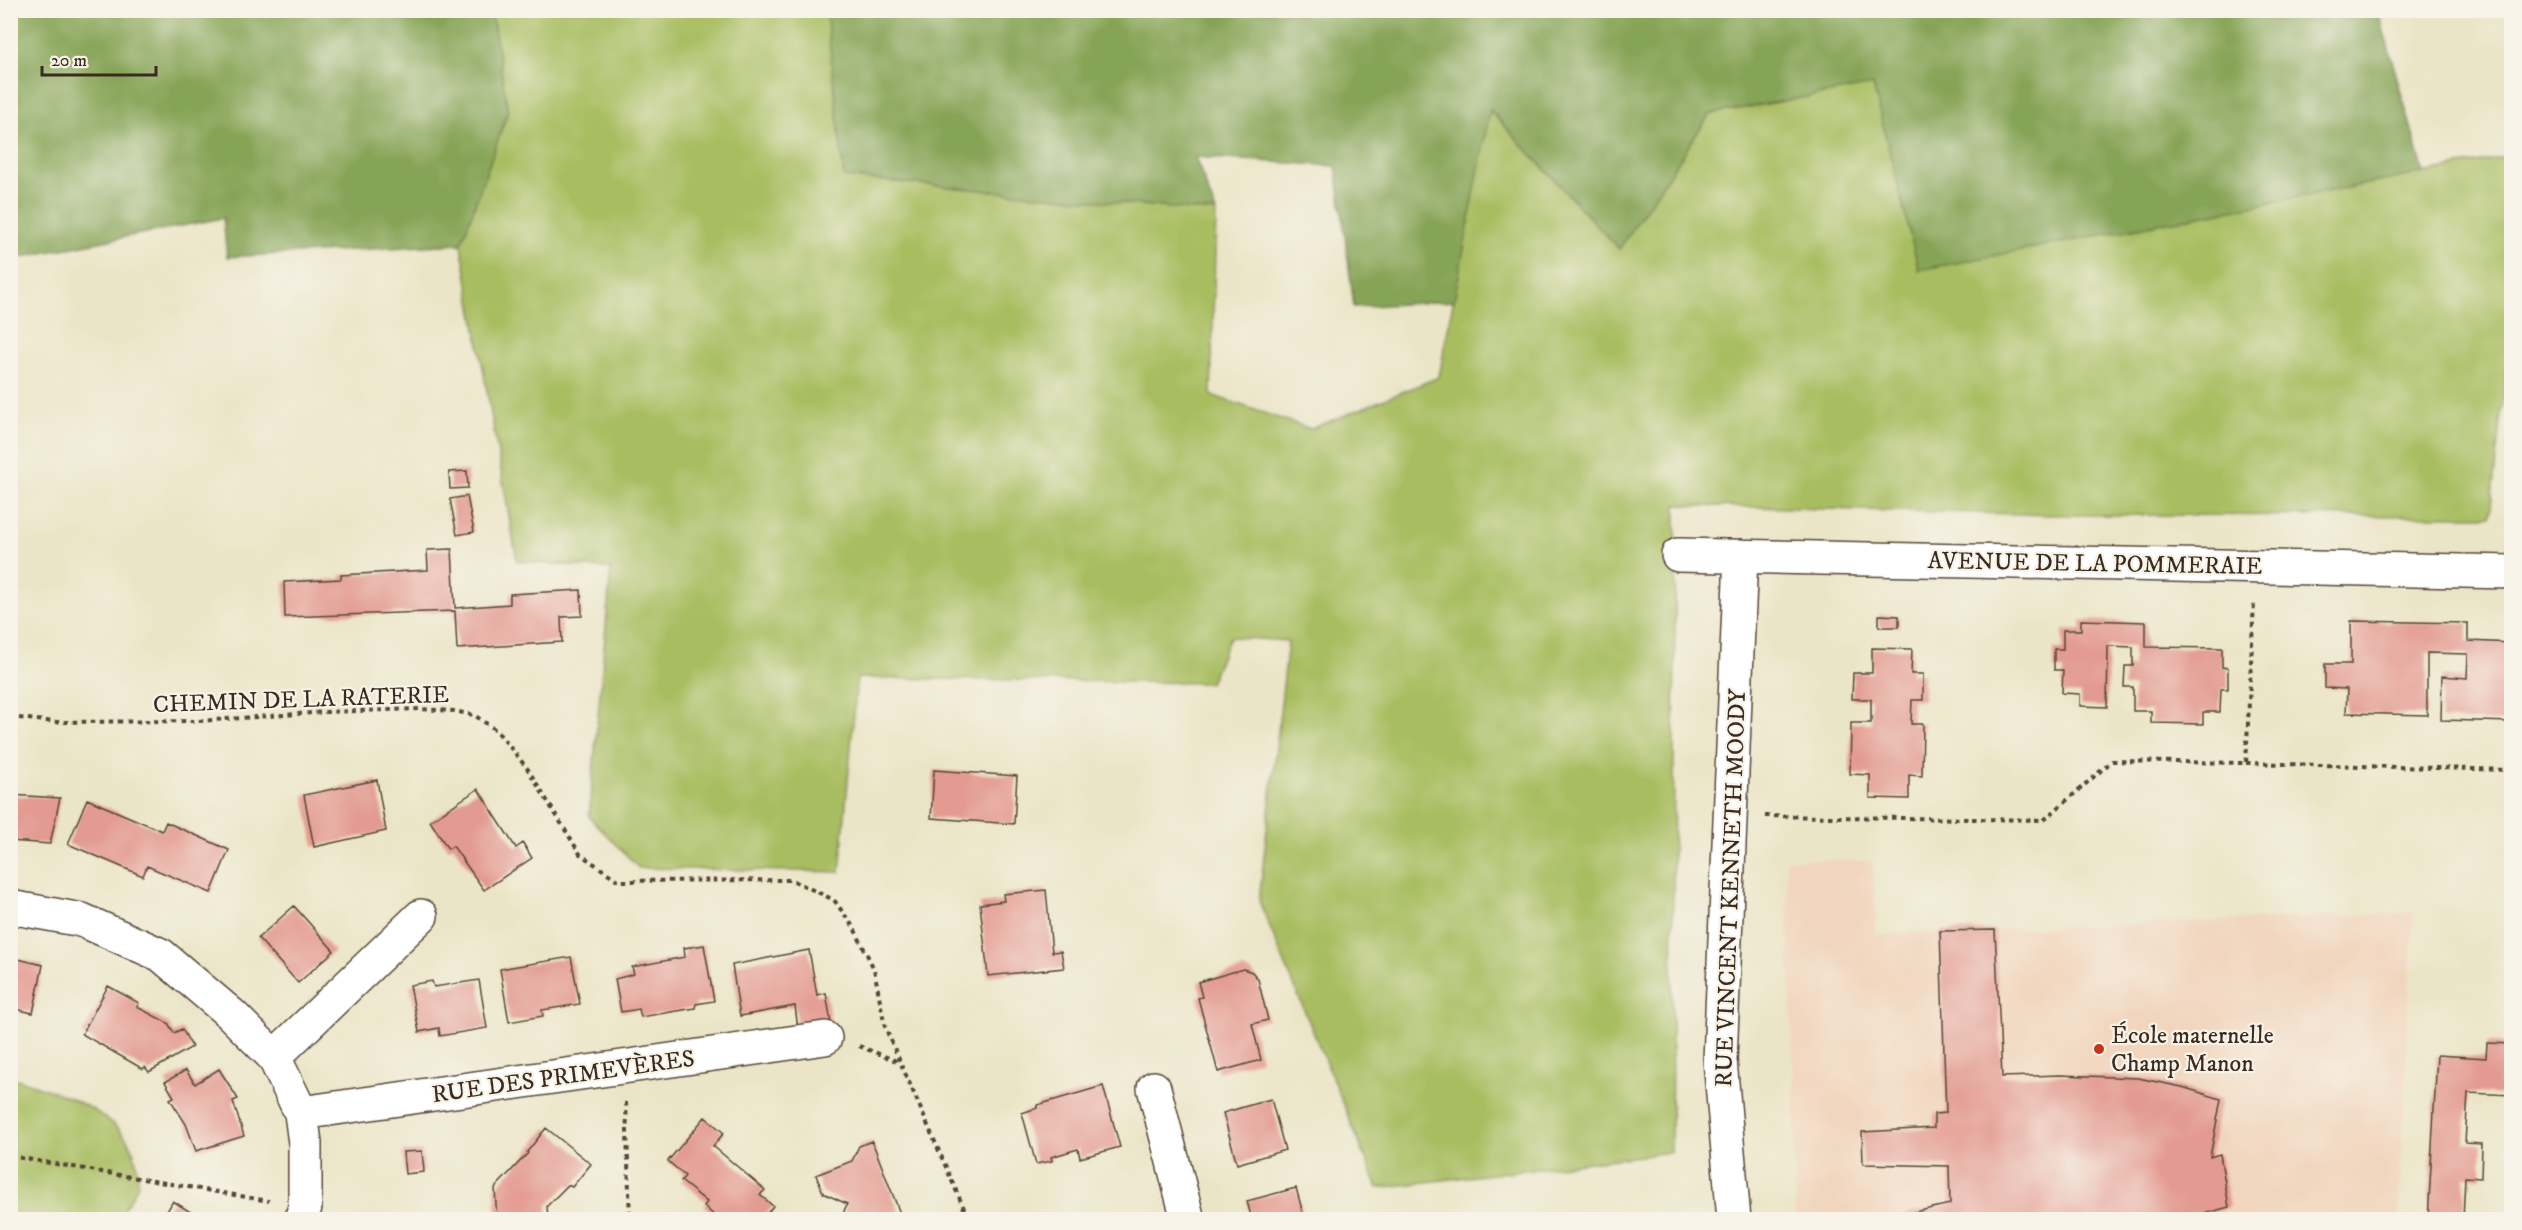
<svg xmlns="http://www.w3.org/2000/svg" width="2522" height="1230" font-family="'IM FELL DW Pica',serif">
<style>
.built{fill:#f1d5bd}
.green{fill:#a8bd61;stroke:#727440;stroke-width:1.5}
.forest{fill:#86a457;stroke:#60673a;stroke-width:1.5}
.building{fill:#e39a90}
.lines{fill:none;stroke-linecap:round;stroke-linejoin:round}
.minor-casing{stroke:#554637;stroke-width:36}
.path{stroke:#554637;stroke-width:4;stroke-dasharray:4.5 4.5;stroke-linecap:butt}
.minor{stroke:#fff;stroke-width:33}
.poi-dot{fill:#c8321e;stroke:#f7f3e8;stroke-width:2}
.labels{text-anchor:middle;stroke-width:4.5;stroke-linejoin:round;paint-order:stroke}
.street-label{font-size:24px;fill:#3b2a1e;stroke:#f7f3e8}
.poi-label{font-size:24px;fill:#3b2a1e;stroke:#f7f3e8;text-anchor:start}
</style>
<rect width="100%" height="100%" fill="#f7f3e8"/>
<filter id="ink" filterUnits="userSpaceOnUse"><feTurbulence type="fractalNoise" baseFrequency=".0167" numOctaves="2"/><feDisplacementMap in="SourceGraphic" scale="12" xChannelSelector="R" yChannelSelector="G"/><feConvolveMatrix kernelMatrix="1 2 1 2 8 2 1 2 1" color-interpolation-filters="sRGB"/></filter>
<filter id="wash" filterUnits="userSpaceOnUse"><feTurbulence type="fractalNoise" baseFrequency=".008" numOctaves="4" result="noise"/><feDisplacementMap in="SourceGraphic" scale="24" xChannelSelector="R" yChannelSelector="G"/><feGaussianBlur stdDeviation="1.35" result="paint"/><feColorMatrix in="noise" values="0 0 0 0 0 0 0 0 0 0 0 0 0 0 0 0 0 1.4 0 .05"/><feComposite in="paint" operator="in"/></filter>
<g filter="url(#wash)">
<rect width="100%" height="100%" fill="#ebe5c7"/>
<!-- built -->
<path class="built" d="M1786,859l87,2 3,74 537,-22 -15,306h-603v-94z"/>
<!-- green -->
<path class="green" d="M491,10l335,1 18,166 372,35 -5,183 100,34 128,-52 50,-267 130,139 91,-135 163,-29 46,185 593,-114 -1,165 -21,195 -436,-1 -378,-10 -5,647 -293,36 -119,-287 29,-260 -58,-4 -20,46 -353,-5 -17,194 -201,-4 -50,-51 22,-248 -94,-8 -56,-317 47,-133z
M11,1077c44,15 123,36 126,92 0,4 2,10 1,14 -3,12 -15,26 -21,36h-106z"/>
<!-- forest -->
<path class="forest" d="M11,10l480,1 17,100 -47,133 -234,13 -4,-39 -212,41z
M826,11h1552l46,162 -505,97 -46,-185 -163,29 -91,135 -129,-139 -36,191 -100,6 -18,-141 -141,-9 21,55 -372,-35z"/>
<g id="blocks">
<!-- building -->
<path class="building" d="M467,471l1,17 -18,1 -1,-17z
M467,496l7,36 -17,3 -7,-36z
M452,549l3,59 55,-4v-10l71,-4 1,26 -21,1 1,25 -105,7 -2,-38 -170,6 -1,-35 57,-3v-4l87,-5 -1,-20z
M1879,615l20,1v11h-20z
M2081,620l65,2v25l76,1v19l6,1v21h-7l-1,23h-17v12l-52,-1v-12h-18v-24h-9l1,-21h8v-19l-25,-1 -1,61 -27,-1v-12l-18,-1 1,-23h-9v-21h9v-19h18z
M2351,621l117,2v18l44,2v79l-71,-2 1,-44 25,2 1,-24 -41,-1v62l-81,-2 1,-24 -22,-1v-24h26z
M1872,648l40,1 -1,25h12v26h-11l-1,24h12l-1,52 -13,-1v24l-39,-1v-23l-20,-1 1,-51h20v-24h-19l1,-26h19z
M934,770l83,6 -3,48 -83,-6z
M377,780l9,51 -72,16 -10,-52z
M478,789l38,59 7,-5 9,15 -48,32 -31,-44 -5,3 -18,-28z
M10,795l50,3 -10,46 -40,-3z
M87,799l75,32 4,-9 63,28 -18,43 -64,-27 -4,10 -75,-32z
M1046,890l6,62 9,-1 3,17 -76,8 -8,-72 24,-3 -1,-7z
M294,906l40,45 -36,32 -40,-45z
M1995,930l7,147 58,-2 78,3 44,9 39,12 -11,58 10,-3 9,53 -47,13h-275l-1,-6 44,-10 -1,-38 -86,-2 -1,-32 72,-4v-14l12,-1 -6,-182z
M704,945l10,56 -18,3 -1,4 -54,9 -2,-8 -18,3 -6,-33 19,-5 -2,-7 53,-10 -1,-9z
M809,950l8,45 9,-2 5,30 -33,6 -3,-23 -55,10 -8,-51z
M10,957l33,8 -10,48 -23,-5z
M571,957l9,47 -38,6 1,6 -34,6 -9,-53z
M1243,969l9,3 6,7 10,41 -16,4 9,36 -43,12 -20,-74 4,-1 -4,-15z
M479,980l8,48 -47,8 -1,-8 -20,4 -9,-47 22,-4 2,6z
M108,986l31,17 -2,4 31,16 6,10 8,-4 10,18 -43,25 -4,-5 -2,2 -61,-35z
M2487,1043l25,1v51l-44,-2 -3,50 17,1 -1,34 -16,-1 -2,43h-35l9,-165 49,3z
M219,1069l19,30 -5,2 11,35 -48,15 -10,-27 -16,-25 4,-2 -9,-15 21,-12 9,14z
M1103,1086l17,61 -40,11 -2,-9 -27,8 1,4 -16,3 -14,-51 15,-5v-3z
M1271,1099l14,51 -48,14 -14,-51z
M705,1117l19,16 -11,13 52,44 -5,5 13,11 -11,14h-43l-15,-14 3,-4 -26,-21 4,-5 -17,-15z
M546,1128l45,36 -19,23 -4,-2 -21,21 1,14h-51l-2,-32 33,-35 -1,-1z
M872,1141l29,75 -8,4h-46l-3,-9 3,-7 -24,-11 -7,-18 36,-14 7,-15z
M422,1151l2,21 -19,2 -2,-22z
M1296,1188l9,32h-53l-5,-19z
M173,1201l30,19h-41z"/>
</g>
</g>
<g filter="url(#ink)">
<use href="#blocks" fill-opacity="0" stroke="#554637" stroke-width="1.5"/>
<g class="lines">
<!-- minor casing -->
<g class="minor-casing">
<path id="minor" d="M1678,555l834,17
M10,907l72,13 79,35 71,60 42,42 27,56 4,30v64l-4,13
M274,1057l147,-141
M1154,1088l34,132
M301,1113l524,-75
M1734,1220l-14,-160 21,-504"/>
</g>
<!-- path -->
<path class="path" d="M10,717l44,5 145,-1 127,-9 93,-3 35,2 20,4 22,15 31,38 53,86 39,27 173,-1 42,20 20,28 20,41 11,58 84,193
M2246,763l266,7
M1765,816l279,4 68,-59 134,2 8,-161
M859,1046l40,16
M626,1102l4,118
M10,1156l259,45"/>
<!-- minor -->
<use href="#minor" class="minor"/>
</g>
</g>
<!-- markers -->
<circle class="poi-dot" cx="2099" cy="1049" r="6"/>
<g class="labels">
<!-- street labels -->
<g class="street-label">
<text transform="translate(2095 563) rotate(1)" y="8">AVENUE DE LA POMMERAIE</text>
<text transform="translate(301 699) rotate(-2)" y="8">CHEMIN DE LA RATERIE</text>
<text transform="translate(1730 888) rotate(-88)" y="8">RUE VINCENT KENNETH MOODY</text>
<text transform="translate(563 1076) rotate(-8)" y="8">RUE DES PRIMEVÈRES</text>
</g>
<!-- poi labels -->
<g class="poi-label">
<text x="2111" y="1043">École maternelle<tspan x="2111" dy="28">Champ Manon</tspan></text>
</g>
</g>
<!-- margin -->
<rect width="2522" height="1230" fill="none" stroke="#f7f3e8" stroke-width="36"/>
<!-- scale -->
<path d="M42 66v9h114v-9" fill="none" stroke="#3b2a1e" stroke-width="3"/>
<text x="51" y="66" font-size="18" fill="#3b2a1e" stroke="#f7f3e8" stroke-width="4.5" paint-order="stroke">20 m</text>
</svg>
